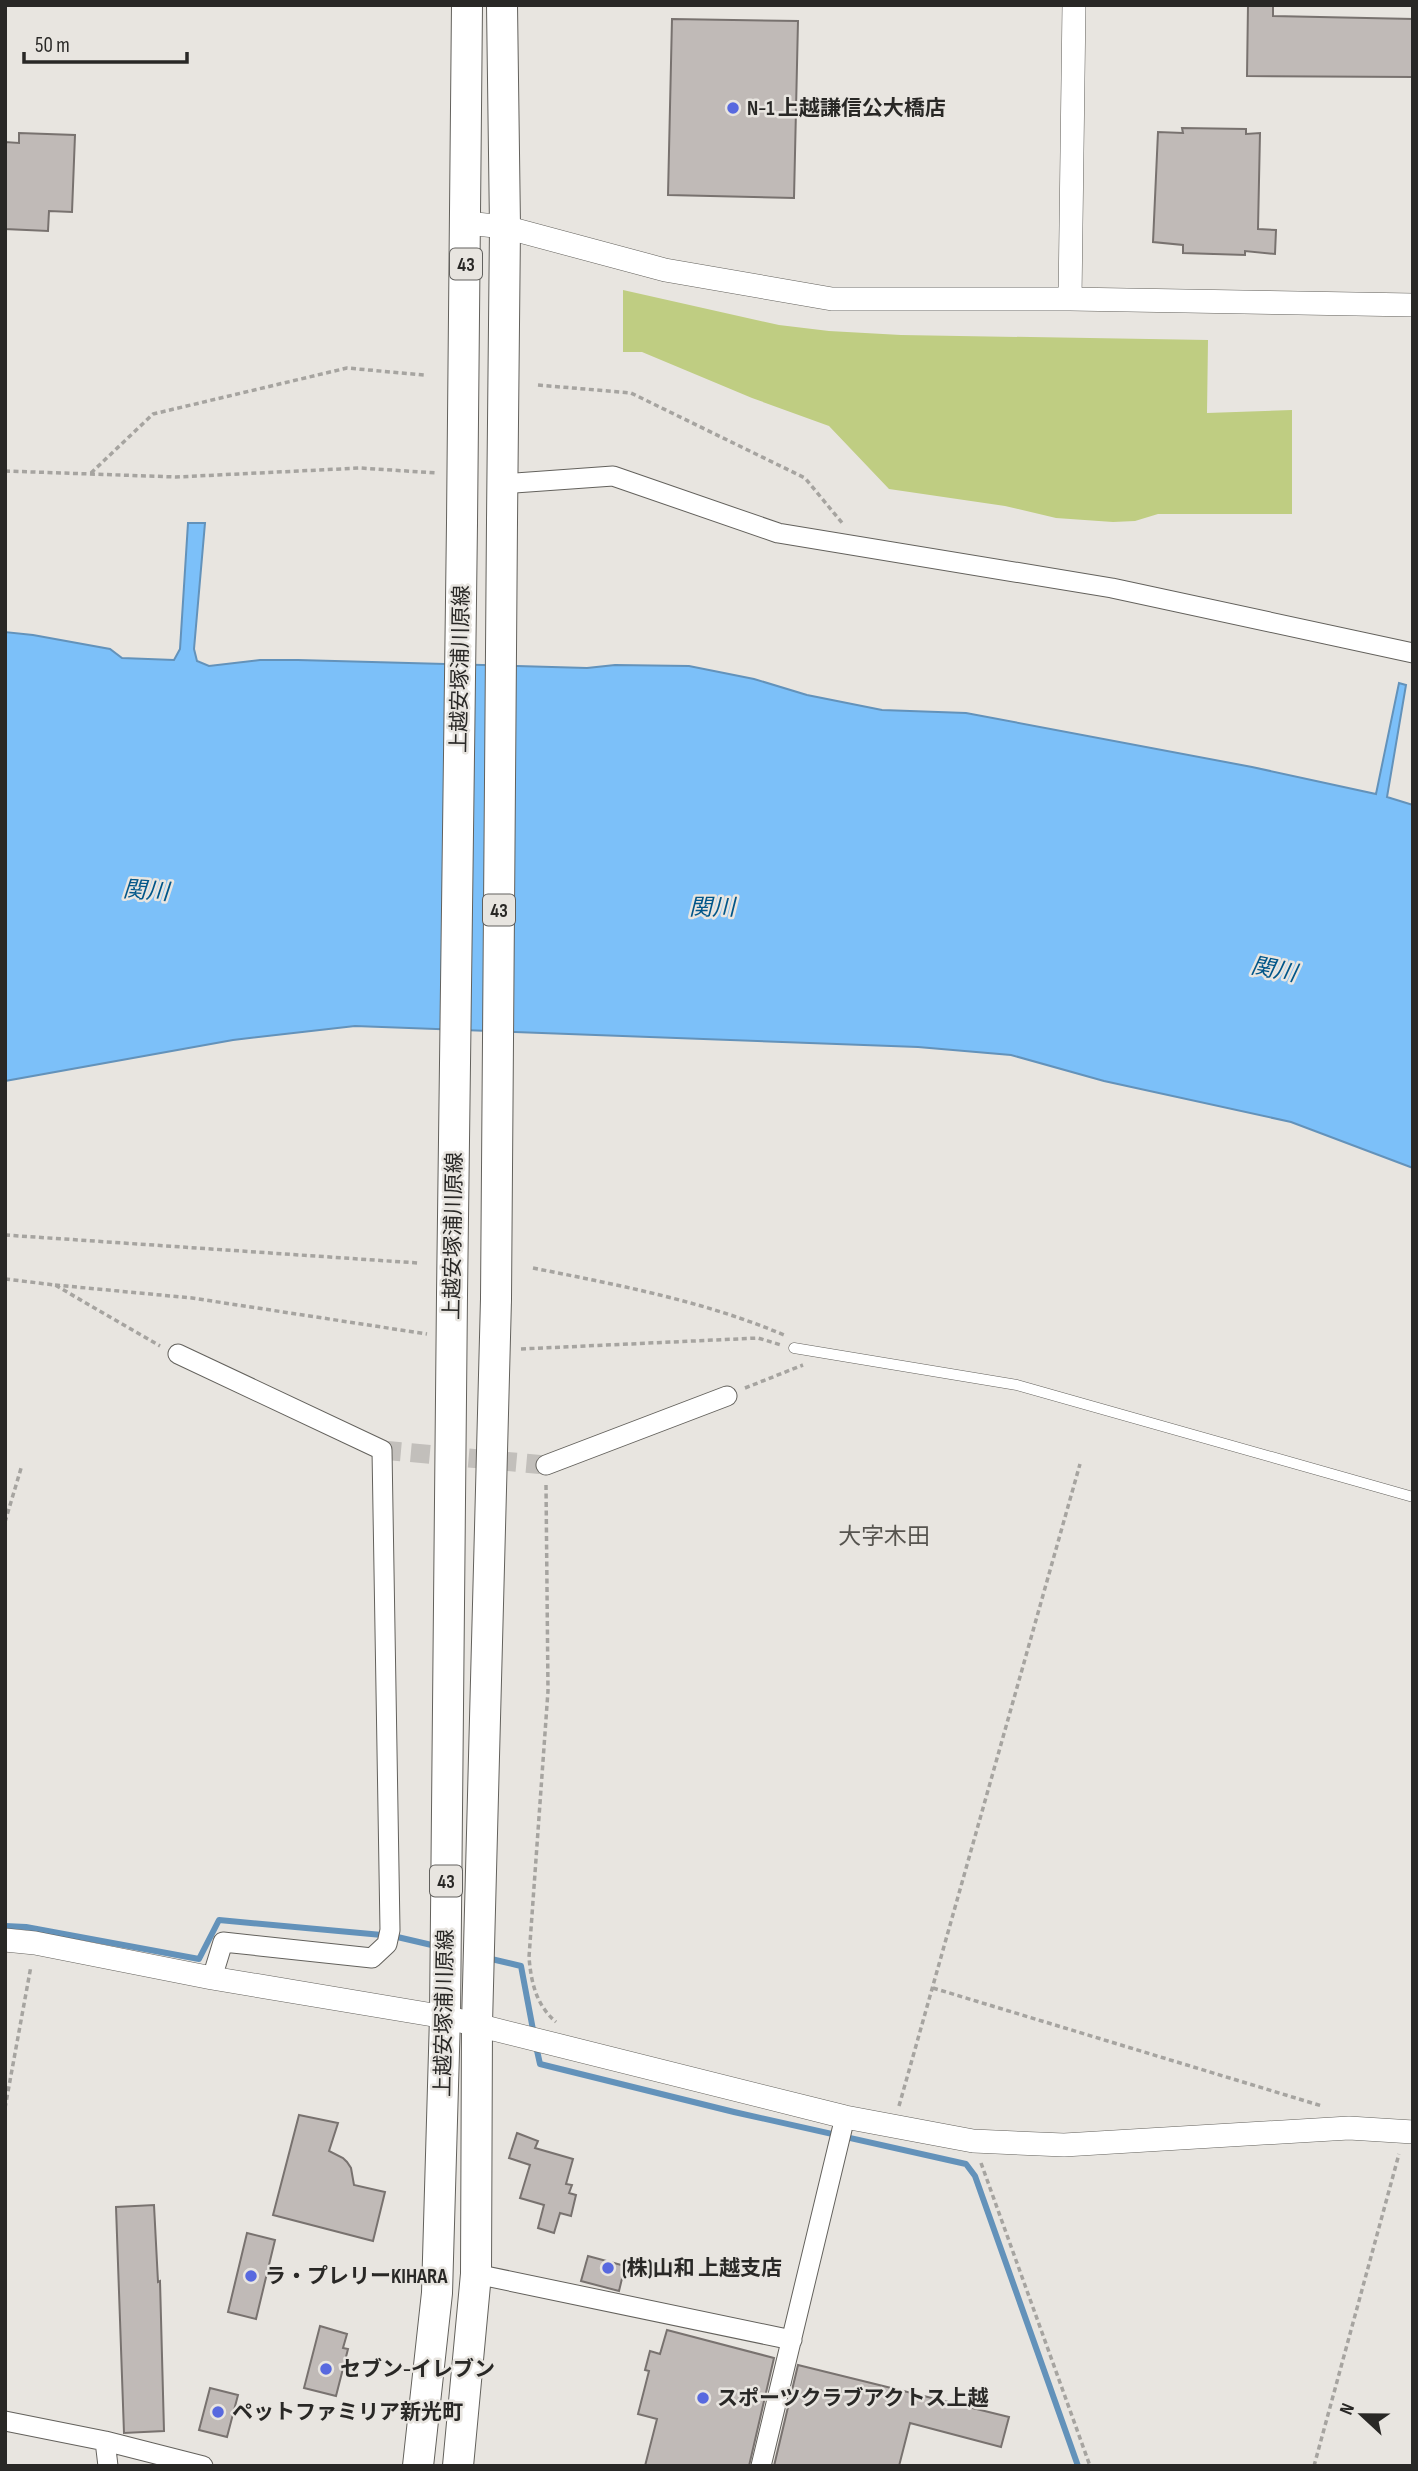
<svg xmlns="http://www.w3.org/2000/svg" width="1418" height="2471" font-family="'Sofia Sans Condensed','Noto Sans JP',sans-serif">
<style>
.green{fill:#bfcd82}
.water{fill:#7cc0f9;stroke:#6392ba;stroke-width:2}
.lines{fill:none;stroke-linecap:round;stroke-linejoin:round}
.stream{stroke:#6392ba;stroke-width:6}
.building{fill:#c0bab7;stroke:#78726f;stroke-width:2}
.minor-tunnel{stroke:#c2bfbb;stroke-width:19;stroke-dasharray:19 10;stroke-linecap:butt}
.service-casing{stroke:#63615c;stroke-width:11}
.minor-casing{stroke:#63615c;stroke-width:21}
.tertiary-casing{stroke:#63615c;stroke-width:24}
.primary-casing{stroke:#63615c;stroke-width:32}
.path{stroke:#a6a4a0;stroke-width:3.5;stroke-dasharray:5 3.5;stroke-linecap:butt}
.service{stroke:#fff;stroke-width:10}
.minor{stroke:#fff;stroke-width:19}
.tertiary{stroke:#fff;stroke-width:23}
.primary{stroke:#fff;stroke-width:30}
.primary-bridge-casing{stroke:#63615c;stroke-width:32;stroke-linecap:butt}
.primary-bridge{stroke:#fff;stroke-width:30}
.poi-dot{fill:#5869df;stroke:#e8e5e0;stroke-width:2.5}
.labels{text-anchor:middle;stroke-width:5;stroke-linejoin:round;paint-order:stroke}
.shield{fill:#e8e5e0;stroke:#62615e;stroke-width:2}
.shield-label{font-size:19px;font-weight:bold;fill:#292826}
.poi-label{font-size:21px;font-weight:bold;fill:#292826;stroke:#e8e5e0;text-anchor:start}
.street-label{font-size:21px;fill:#292826;stroke:#e8e5e0}
.water-label{font-size:23px;font-style:italic;fill:#015689;stroke:#e8e5e0}
.neighbourhood-label{font-size:23px;fill:#56544f;stroke:#e8e5e0}
</style>
<rect width="100%" height="100%" fill="#e8e5e0"/>
<!-- green -->
<path class="green" d="M623,290l156,35 50,6 72,4 307,5 -1,73 85,-3v104h-134l-23,7 -22,1 -57,-4 -51,-12 -116,-17 -60,-63 -77,-28 -110,-46h-19z"/>
<!-- water -->
<path class="water" d="M188,523h17l-11,126 3,12 12,5 51,-6h38l289,8 28,-3 74,1 65,13 53,16 75,15 84,3 286,54 124,27 23,-111 7,2 -19,112 26,8v363l-122,-46 -187,-41 -93,-26 -93,-8 -563,-21 -122,14 -228,41v-449l28,3 77,14 12,9 52,2 6,-11z"/>
<g class="lines">
<!-- stream -->
<path class="stream" d="M5,1926l21,1 173,32 20,-39 174,16 43,10
M487,1958l34,8 13,69
M536,2046l4,18 194,48 232,52 9,12 103,290"/>
</g>
<!-- building -->
<path class="building" d="M1248,5h25v11l140,3v58l-166,-1z
M672,19l126,2 -4,177 -126,-3z
M1182,128l64,1v5l14,-1 -2,96 18,1 -1,24 -30,-3v4l-62,-2v-8l-30,-3 5,-110 25,1z
M19,133l56,2 -3,77 -23,-1 -1,20 -43,-2v-87l14,1z
M299,2115l39,8 -9,28 14,7 4,4 4,6 3,17 31,7 -12,49 -100,-26z
M517,2133l21,8 -3,7 38,11 -7,25 6,1 -3,8 7,2 -5,21 -11,-3 -6,20 -16,-5 6,-23 -24,-7 10,-33 -21,-7z
M154,2205l4,77 2,-1 4,150 -40,2 -8,-226z
M247,2233l28,7 -19,79 -28,-7z
M588,2256l37,10 -6,25 -38,-10z
M320,2326l27,8 -4,14 5,1 -12,47 -32,-8z
M667,2330l107,28 -25,108h-104l12,-47 -19,-5 11,-43 -4,-1 5,-19 10,3z
M798,2365l211,52 -8,30 -91,-24 -11,43h-125z
M210,2388l28,7 -11,42 -28,-7z"/>
<g class="lines">
<!-- minor-tunnel -->
<path class="minor-tunnel" d="M382,1450l164,15"/>
<!-- service casing -->
<g class="service-casing">
<path id="service" d="M794,1348l223,37 396,112"/>
</g>
<!-- minor casing -->
<g class="minor-casing">
<path id="minor" d="M502,484l111,-8 165,57 334,55 301,65
M178,1354l204,96 8,480 -3,14 -15,14 -149,-16 -11,36
M546,1465l181,-69
M476,2274l316,66
M5,2421l100,20 98,25
M105,2441l3,25
M761,2466l84,-349"/>
</g>
<!-- tertiary casing -->
<g class="tertiary-casing">
<path id="tertiary" d="M466,223l39,4 160,43 167,29h238l343,6
M1070,299l4,-294
M5,1940l30,3 177,35 233,39 400,100 128,24 91,4 285,-17 64,4"/>
</g>
<!-- primary casing -->
<g class="primary-casing">
<path id="primary" d="M502,5l3,222 -3,294
M462,523l5,-518
M418,2466l19,-173 8,-276 7,-722
M458,2466l18,-192 1,-250 19,-725"/>
</g>
<!-- path -->
<path class="path" d="M538,385l93,8 174,85 38,46
M5,471l171,6 184,-9 77,5
M91,473l62,-59 194,-46 77,7
M5,1235l413,28
M533,1268c85,17 171,33 251,67
M5,1279l50,6 105,61
M55,1285l137,13 235,36
M521,1349l237,-11 23,7
M745,1388l58,-23
M546,1485l2,206 -19,266c2,25 7,48 27,65
M5,1522l17,-57
M933,1988l389,118
M899,2106l181,-642
M5,2108l26,-142
M981,2163l109,303
M1314,2466l85,-312"/>
<!-- service -->
<use href="#service" class="service"/>
<!-- minor -->
<use href="#minor" class="minor"/>
<!-- tertiary -->
<use href="#tertiary" class="tertiary"/>
<!-- primary -->
<use href="#primary" class="primary"/>
<!-- primary-bridge casing -->
<g class="primary-bridge-casing">
<path id="primary-bridge" d="M452,1295l10,-772
M496,1299l6,-778"/>
</g>
<!-- primary-bridge -->
<use href="#primary-bridge" class="primary-bridge"/>
</g>
<!-- markers -->
<g class="poi-dot">
<circle cx="733" cy="108" r="7"/>
<circle cx="608" cy="2268" r="7"/>
<circle cx="251" cy="2276" r="7"/>
<circle cx="326" cy="2369" r="7"/>
<circle cx="703" cy="2398" r="7"/>
<circle cx="218" cy="2412" r="7"/>
</g>
<g class="labels">
<!-- shield labels -->
<g class="shield">
<rect x="450" y="248.5" width="32" height="31" rx="5"/>
<rect x="483" y="894.5" width="32" height="31" rx="5"/>
<rect x="430" y="1865.5" width="32" height="31" rx="5"/>
</g>
<g class="shield-label">
<text x="466" y="271">43</text>
<text x="499" y="917">43</text>
<text x="446" y="1888">43</text>
</g>
<!-- poi labels -->
<g class="poi-label">
<text x="747" y="115">N-1 上越謙信公大橋店</text>
<text x="622" y="2275">(株)山和 上越支店</text>
<text x="265" y="2283">ラ・プレリーKIHARA</text>
<text x="340" y="2376">セブン-イレブン</text>
<text x="717" y="2405">スポーツクラブアクトス上越</text>
<text x="232" y="2419">ペットファミリア新光町</text>
</g>
<!-- street labels -->
<g class="street-label">
<text transform="translate(460 669) rotate(-89)" y="7">上越安塚浦川原線</text>
<text transform="translate(453 1236) rotate(-89)" y="7">上越安塚浦川原線</text>
<text transform="translate(444 2013) rotate(-89)" y="7">上越安塚浦川原線</text>
</g>
<!-- water labels -->
<g class="water-label">
<text transform="translate(146 890) rotate(4)" y="8">関川</text>
<text x="712" y="915">関川</text>
<text transform="translate(1274 969) rotate(11)" y="8">関川</text>
</g>
<!-- neighbourhood labels -->
<g class="neighbourhood-label">
<text x="884" y="1544">大字木田</text>
</g>
</g>
<!-- border -->
<rect width="1418" height="2471" fill="none" stroke="#292826" stroke-width="14"/>
<!-- north arrow -->
<g transform="translate(1362 2415) rotate(292)" stroke="#e8e5e0" stroke-width="5" paint-order="stroke">
<path d="M0-5L12 26L0 18L-12 26Z" fill="#292826"/>
<text y="-10" font-size="19" font-weight="bold" text-anchor="middle" fill="#292826">N</text>
</g>
<!-- scale -->
<path d="M24 52v10h163v-10" fill="none" stroke="#292826" stroke-width="3.5"/>
<text x="35" y="52" font-size="21" fill="#292826" stroke="#e8e5e0" stroke-width="5" paint-order="stroke">50 m</text>
</svg>
